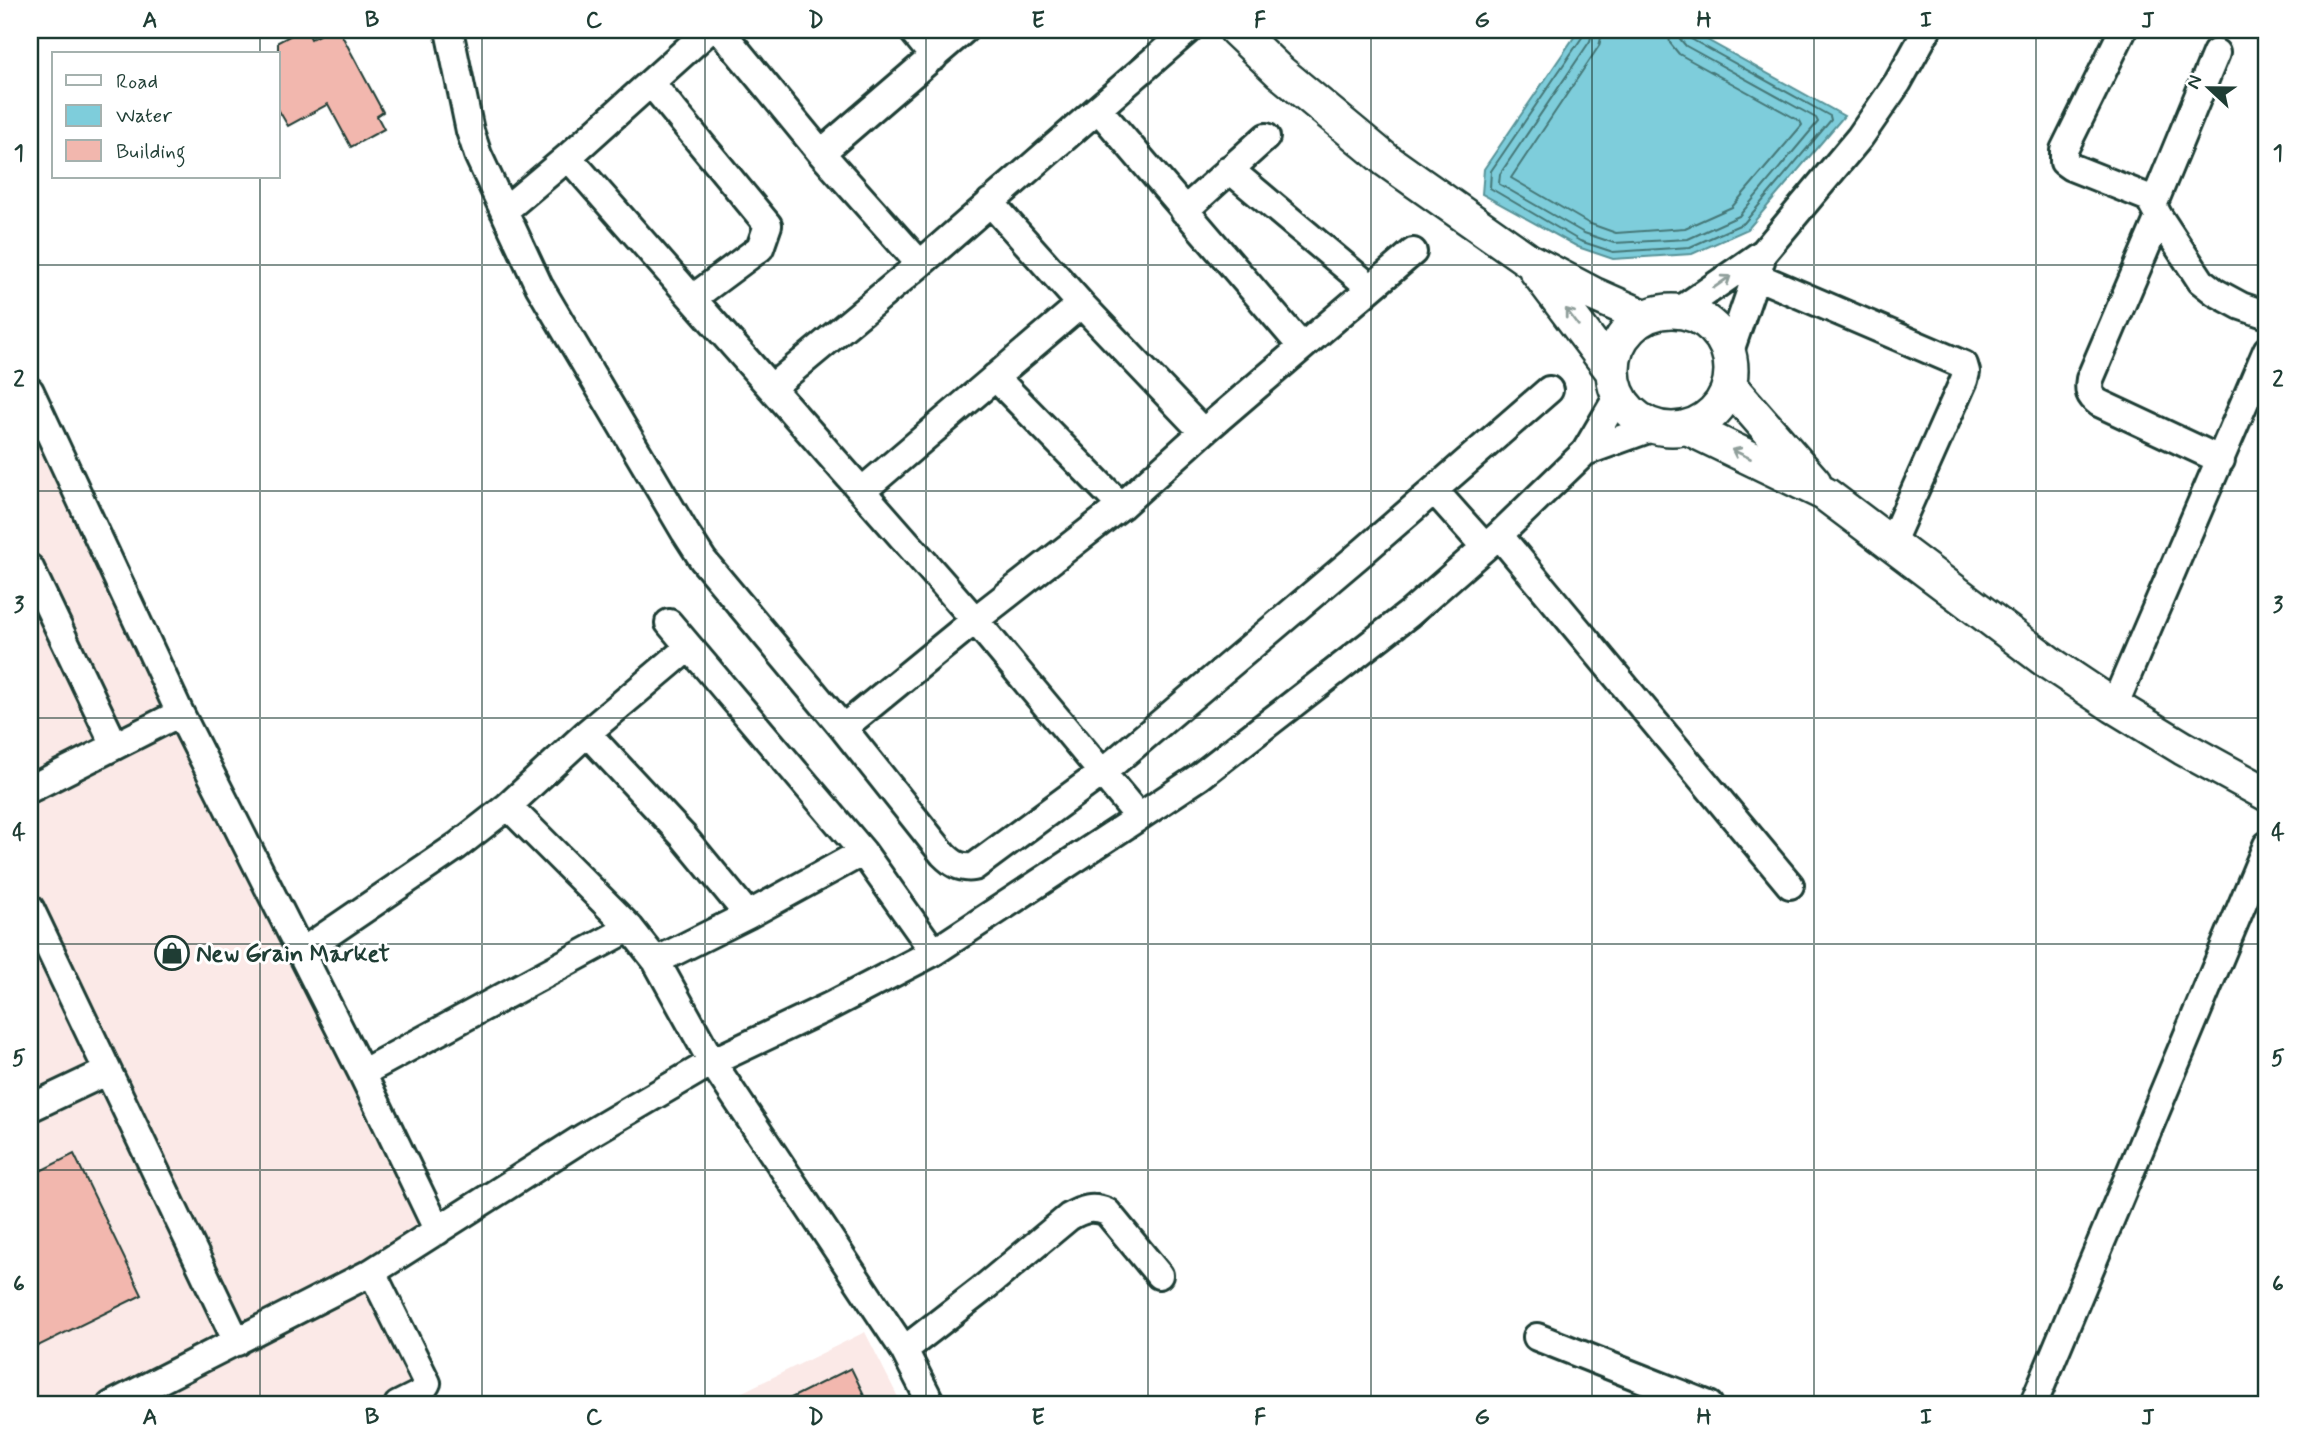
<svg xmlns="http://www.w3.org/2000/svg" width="2297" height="1435" font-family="Mynerve,sans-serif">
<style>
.built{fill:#fbe9e7}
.water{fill:#7ecddb;stroke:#589398;stroke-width:2}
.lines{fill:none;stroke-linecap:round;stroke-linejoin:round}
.shore{stroke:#457777;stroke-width:2}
.building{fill:#f2b7ae;stroke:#1f3d34;stroke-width:2}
.minor-casing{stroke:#1f3d34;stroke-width:32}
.major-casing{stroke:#1f3d34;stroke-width:38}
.minor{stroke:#fff;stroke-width:26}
.major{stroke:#fff;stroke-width:33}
.oneway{stroke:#8f9e9a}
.grid{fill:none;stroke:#1f3d34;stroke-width:2;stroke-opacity:0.55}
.labels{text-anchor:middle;stroke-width:6;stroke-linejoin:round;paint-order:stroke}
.poi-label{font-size:24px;font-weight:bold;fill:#1f3d34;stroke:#fff;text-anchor:start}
.neatline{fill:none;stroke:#1f3d34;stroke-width:2.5}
.grid-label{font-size:23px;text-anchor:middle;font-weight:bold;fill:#1f3d34}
</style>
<rect width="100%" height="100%" fill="#fff"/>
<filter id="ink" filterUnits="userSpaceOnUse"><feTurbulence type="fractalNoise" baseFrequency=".0143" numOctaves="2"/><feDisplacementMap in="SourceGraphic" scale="14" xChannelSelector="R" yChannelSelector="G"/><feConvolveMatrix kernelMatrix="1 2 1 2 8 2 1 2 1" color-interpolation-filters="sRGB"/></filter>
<g filter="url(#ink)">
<!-- built -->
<path class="built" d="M30,367l161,335 246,502 -56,66 54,120 -29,15h-376z
M865,1332l37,73h-186z"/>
<!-- water -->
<path class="water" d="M1579,30h110l155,86 -96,113 -56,25 -79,5 -35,-12 -96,-53 2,-25z"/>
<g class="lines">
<!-- shore -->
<path class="shore" d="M1584,30l-1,6 -92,135 -1,17 90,53 33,11 77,-5 54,-24 87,-103 -1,-4 -139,-77 -4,-9
M1593,30l-3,11 -90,133 -1,10 85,49 30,10 74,-4 51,-23 79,-94 -2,-4 -130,-72 -6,-7 -2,-9
M1603,30l-4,16 -88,132 77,45 28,10 69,-5 47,-21 70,-82 -2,-4 -121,-67 -9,-11 -2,-13"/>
</g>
<!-- building -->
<path class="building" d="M301,30h6l4,9 18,-9h10l44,82 -6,4 7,13 -33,18 -23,-43 -40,22 -10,-17v-67z
M74,1154l68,141 -112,55v-174z
M851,1368l18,37h-92z"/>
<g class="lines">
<!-- minor casing -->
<g class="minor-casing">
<path id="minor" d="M449,30l21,101 8,24 61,131 146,246 18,28 140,168 100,126c9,9 17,15 31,13l129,-95 261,-221 185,-161
M720,30l101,123 99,111
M912,30l22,27
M2123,30l-59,120v12l7,5 78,31 10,19 42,64 14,11 26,14 26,9
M651,83l117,142 -8,23 -67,50
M1099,110l203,237
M821,153l143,-123
M568,157l407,463 164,197
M1229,169l142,119
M990,202l91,102 122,128
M2154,203l62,-150
M504,211l64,-54 141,-127
M1184,211l82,-74
M2159,217l-69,162c-2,12 -1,17 9,24l122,57
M1756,276l208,89 2,7 -2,8 -73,164
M1679,311l85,-59 96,-115 38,-55 29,-52
M1729,354l32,-93
M995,377l126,129
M771,388l149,-124 268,-234
M30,391l150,322 182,360 76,158
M1585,452l69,-25
M1434,490l50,56
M862,491l219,-187
M1499,535l291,350
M30,568l85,178
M669,623l194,229 71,100
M2114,706l153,-356
M843,728l132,-108 146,-114 82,-74 210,-180
M587,733l96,103 65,79
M30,789l150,-76
M508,806l122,122 26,33 56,101 192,288 28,55
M30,908l207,434
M300,953l157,-107 51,-40 79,-73 102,-86
M656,961l92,-46 115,-63
M362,1073l268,-145
M30,1108l76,-36
M372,1272l55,111 -7,11 -22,11
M1537,1337l172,68
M904,1350l76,-59 89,-74c14,-8 23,-11 38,-5l52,63
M111,1405l261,-133 212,-135 128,-75 118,-56 104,-54 205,-135 60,-40 210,-163 90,-79 86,-83 33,-56
M2033,1405l234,-560"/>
</g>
<!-- major casing -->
<g class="major-casing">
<path id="major" d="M1236,30l44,42 106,88 31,22 111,78 67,35 50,22
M1536,270l77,102
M1613 370a59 59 0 1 1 118 0a59 59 0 1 1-118 0Z
M1730,386l84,96
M1688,428l137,66 223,168 66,44 69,42 84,46"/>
</g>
<!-- minor -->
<use href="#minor" class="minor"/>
<!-- major -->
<use href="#major" class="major"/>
</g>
<!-- one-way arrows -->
<defs><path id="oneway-shaft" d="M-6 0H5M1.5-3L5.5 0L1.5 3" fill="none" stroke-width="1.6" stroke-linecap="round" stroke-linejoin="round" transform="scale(1.75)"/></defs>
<g class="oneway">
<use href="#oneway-shaft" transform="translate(1722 282) rotate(-35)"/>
<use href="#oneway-shaft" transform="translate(1572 317) rotate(-127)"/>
<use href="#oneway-shaft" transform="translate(1741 454) rotate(-154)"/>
</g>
</g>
<!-- grid -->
<path class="grid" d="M260,30v24M482,30v1375M705,30v1375M926,30v1375M1148,30v1375M1371,30v1375M1592,30v1375M1814,30v1375M2036,30v1375M260,177v1228M30,265h2237M30,491h2237M30,718h2237M30,944h2237M30,1170h2237"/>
<!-- icons -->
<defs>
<g id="shop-ring" transform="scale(1.75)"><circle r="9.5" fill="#fff" stroke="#1f3d34" stroke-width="1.5"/><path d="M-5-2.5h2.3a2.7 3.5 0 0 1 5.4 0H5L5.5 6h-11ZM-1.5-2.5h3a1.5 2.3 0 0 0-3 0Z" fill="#1f3d34"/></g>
</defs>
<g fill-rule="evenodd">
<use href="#shop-ring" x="172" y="953"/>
</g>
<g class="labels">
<!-- poi labels -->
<g class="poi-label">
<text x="196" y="961">New Grain Market</text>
</g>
</g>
<!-- margin -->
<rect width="2297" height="1435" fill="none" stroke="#fff" stroke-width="77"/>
<!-- legend -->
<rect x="52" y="52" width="228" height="126" fill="#ffffff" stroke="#a5b1ae" stroke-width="2"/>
<rect x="66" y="75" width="35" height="10" fill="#ffffff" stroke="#a5b1ae" stroke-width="2"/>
<text x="116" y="88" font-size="21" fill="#1f3d34">Road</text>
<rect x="66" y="105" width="35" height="21" fill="#7ecddb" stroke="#a5b1ae" stroke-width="2"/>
<text x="116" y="122" font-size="21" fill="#1f3d34">Water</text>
<rect x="66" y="140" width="35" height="21" fill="#f2b7ae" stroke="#a5b1ae" stroke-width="2"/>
<text x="116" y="158" font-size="21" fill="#1f3d34">Building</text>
<!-- north arrow -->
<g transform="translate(2209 88) rotate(292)" stroke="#ffffff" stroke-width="5" paint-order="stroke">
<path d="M0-5L12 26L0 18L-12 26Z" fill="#1f3d34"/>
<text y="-10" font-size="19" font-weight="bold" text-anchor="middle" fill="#1f3d34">N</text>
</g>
<rect x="38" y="38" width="2220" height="1358" class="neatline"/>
<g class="grid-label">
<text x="150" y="27">A</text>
<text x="372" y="27">B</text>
<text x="594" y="27">C</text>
<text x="816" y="27">D</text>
<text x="1038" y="27">E</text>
<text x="1260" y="27">F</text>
<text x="1482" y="27">G</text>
<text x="1704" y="27">H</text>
<text x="1926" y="27">I</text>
<text x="2148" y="27">J</text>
<text x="19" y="160">1</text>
<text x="2278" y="160">1</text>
<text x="19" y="386">2</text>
<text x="2278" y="386">2</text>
<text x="19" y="612">3</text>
<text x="2278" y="612">3</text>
<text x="19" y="839">4</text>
<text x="2278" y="839">4</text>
<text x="19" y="1065">5</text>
<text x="2278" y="1065">5</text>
<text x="19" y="1291">6</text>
<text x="2278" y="1291">6</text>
<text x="150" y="1424">A</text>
<text x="372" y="1424">B</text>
<text x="594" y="1424">C</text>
<text x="816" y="1424">D</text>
<text x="1038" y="1424">E</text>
<text x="1260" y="1424">F</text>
<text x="1482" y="1424">G</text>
<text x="1704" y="1424">H</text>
<text x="1926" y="1424">I</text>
<text x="2148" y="1424">J</text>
</g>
</svg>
